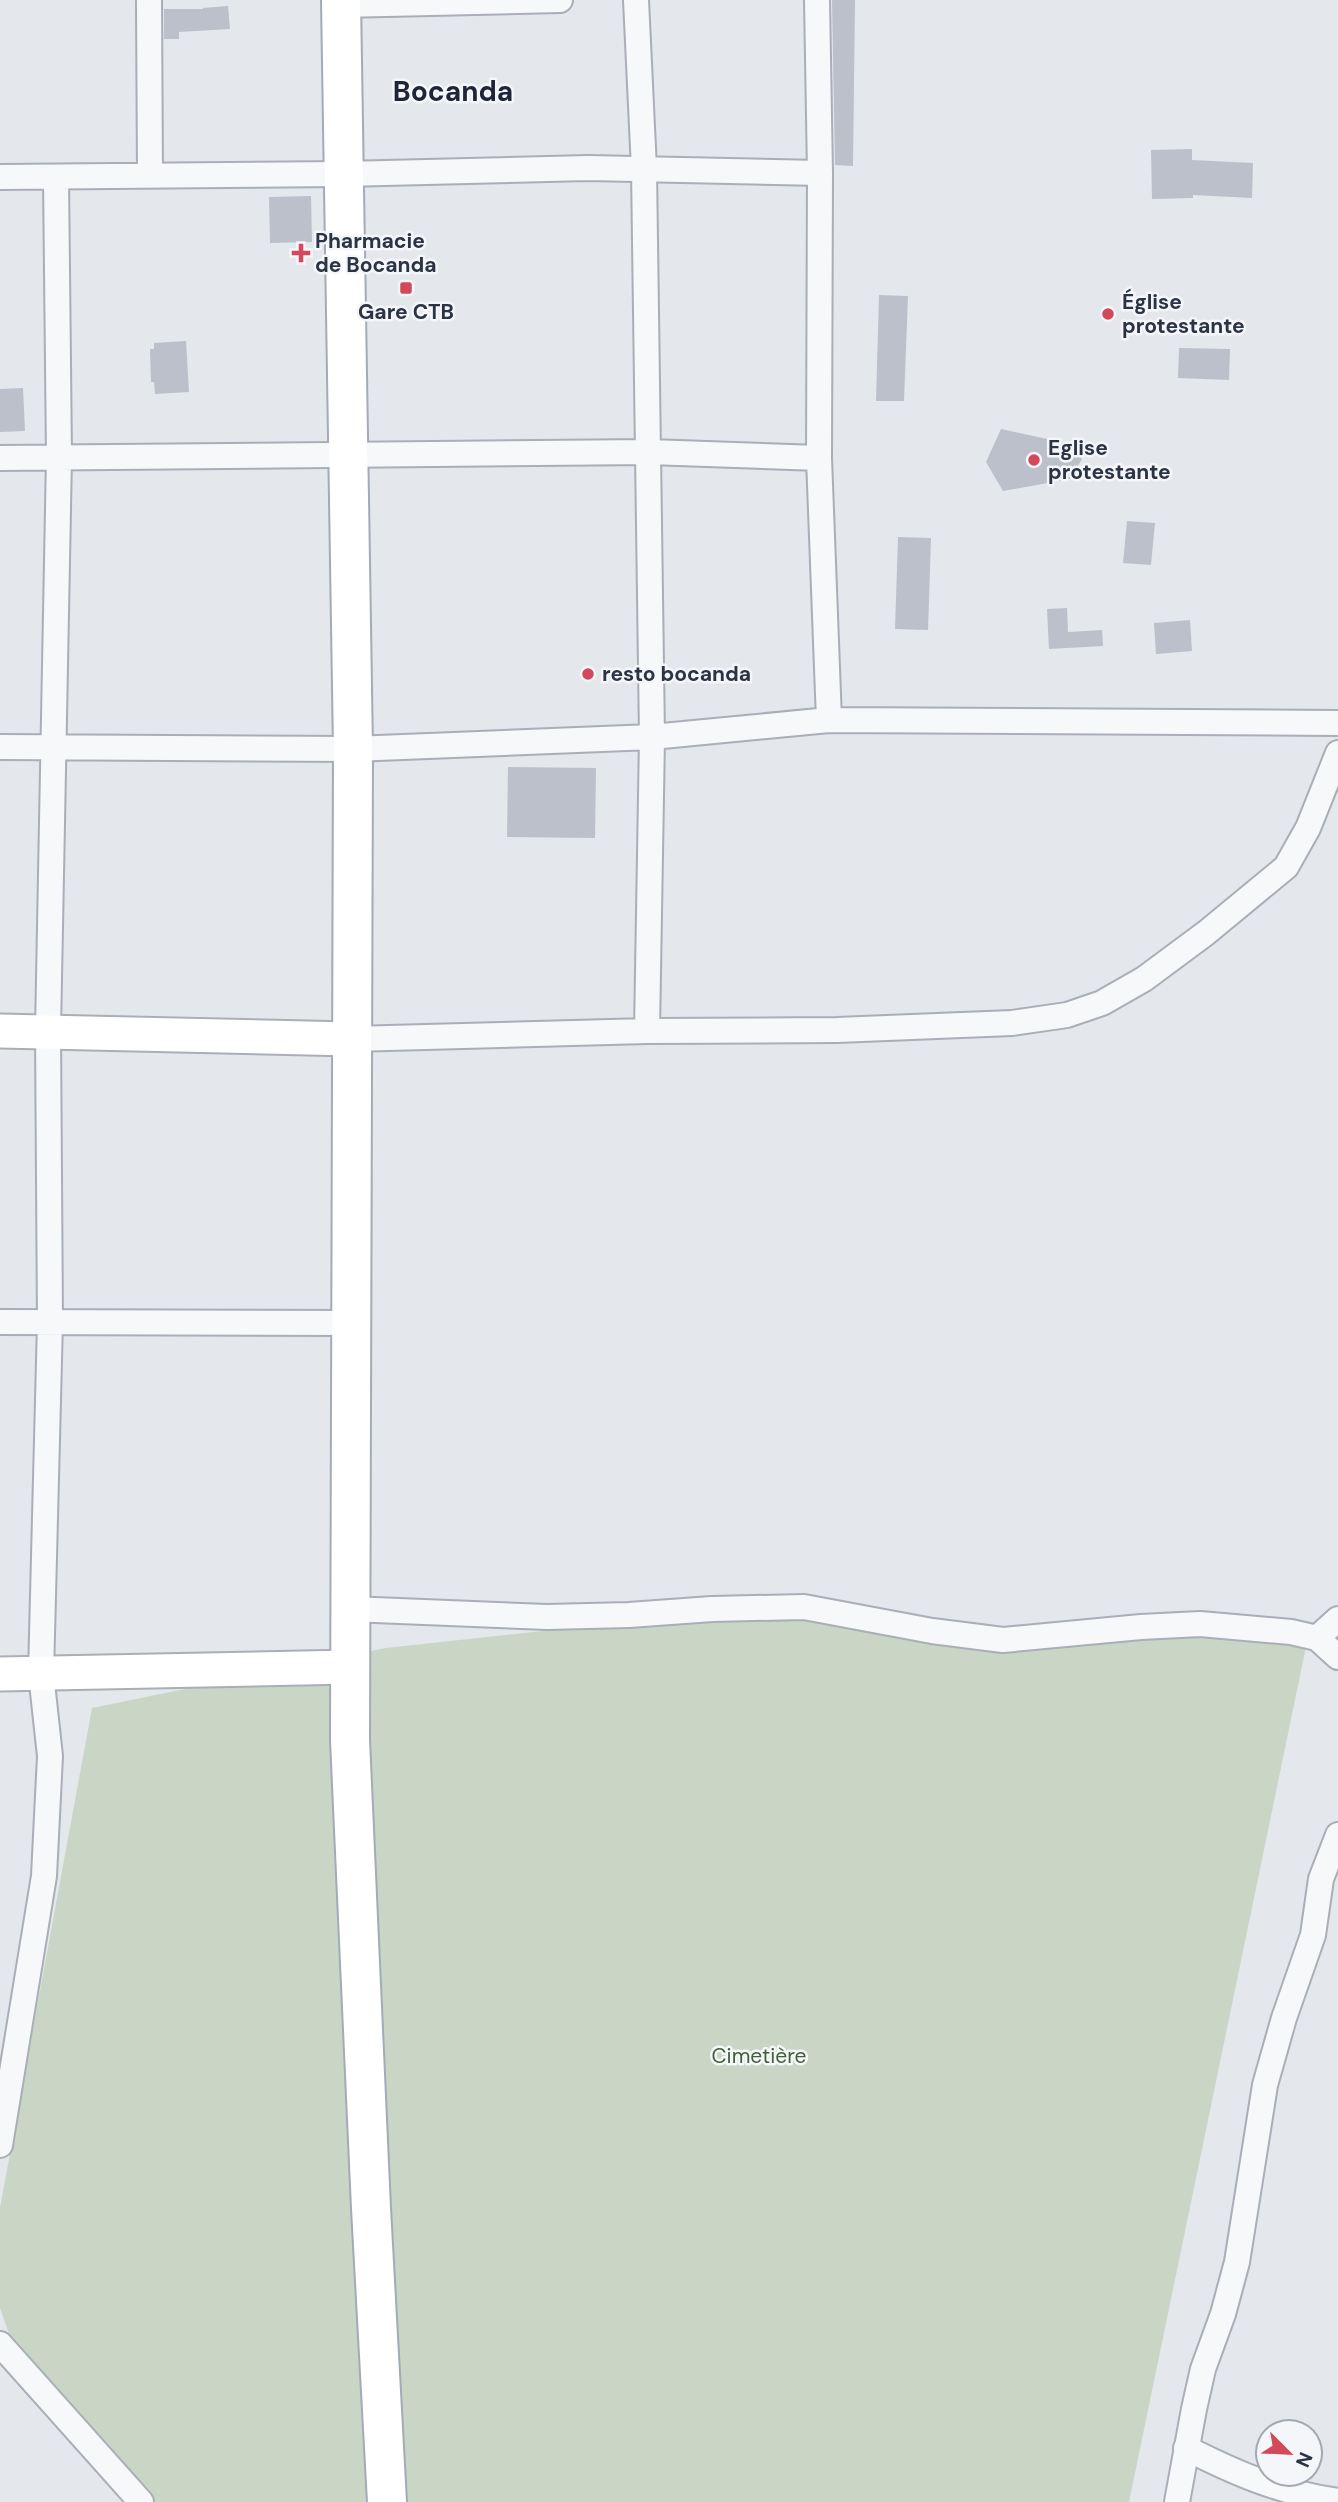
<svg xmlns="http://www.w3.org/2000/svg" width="1338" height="2502" font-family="'DM Sans',sans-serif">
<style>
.green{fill:#c9d6c5}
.building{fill:#bbc0ca}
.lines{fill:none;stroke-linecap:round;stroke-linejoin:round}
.street-casing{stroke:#a9aeb7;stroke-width:28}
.secondary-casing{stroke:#a9aeb7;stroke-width:37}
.primary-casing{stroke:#a3abb8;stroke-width:42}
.street{stroke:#f7f8fa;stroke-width:24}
.secondary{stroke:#fff;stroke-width:33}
.primary{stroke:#fff;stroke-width:38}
.poi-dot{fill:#d1495b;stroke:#f4f6f9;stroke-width:2.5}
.labels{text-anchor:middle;stroke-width:5;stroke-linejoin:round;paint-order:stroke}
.poi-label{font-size:21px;font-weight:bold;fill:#2b3445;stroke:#f4f6f9;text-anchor:start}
.park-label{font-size:21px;fill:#3f6138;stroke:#f4f6f9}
.district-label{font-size:28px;font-weight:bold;fill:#1d2536;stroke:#f4f6f9}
</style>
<rect width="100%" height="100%" fill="#e4e7ec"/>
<!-- green -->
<path class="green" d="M737,1610l250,35 65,-13 256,5 -179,865h-982l-124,-128 -23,-66v-100l92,-500 294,-60z"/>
<!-- building -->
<path class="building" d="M832,0h23l-2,166 -18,-1z
M228,6l2,23 -51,3v7h-15v-30h39v-1z
M1192,149v11l61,3 -1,35 -59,-3v3l-41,1 -1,-49z
M311,196l1,46 -42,1 -1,-46z
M879,295l29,1 -4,105h-28z
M186,341l3,51 -34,2 -1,-12h-3l-1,-33h4v-6z
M1179,348l51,1 -1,31 -51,-2z
M23,388l2,43 -25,1v-43z
M1001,429l69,15 12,15 -12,20 -67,12 -17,-29z
M1127,521l28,2 -4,42 -28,-2z
M898,537l33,1 -3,92 -33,-1z
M1067,608l1,24 34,-2 1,16 -54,3 -2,-40z
M1190,620l2,31 -36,3 -2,-31z
M508,767l88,1 -1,70 -88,-1z"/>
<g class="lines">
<!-- street casing -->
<g class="street-casing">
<path id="street" d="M149,0l1,175
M636,0l8,169 8,568 -5,294
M817,0l3,173 -1,285 10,262
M341,5l219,-5
M0,177l343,-3 245,-6 232,5
M0,458l649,-6 170,6
M0,747l353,2 299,-12 177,-17 509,3
M351,1039l296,-8 190,-1 175,-7 55,-8 35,-12 42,-24 62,-46 80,-66 22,-39 30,-75
M0,1322l352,1
M350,1609l197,8 82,-2 83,-6 92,-2 128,24 71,9 138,-13 59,-3 91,8 26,6 21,19
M1317,1638l21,-19
M0,2145l44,-269 6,-120 -9,-82 9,-352 -2,-291 11,-574 -3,-280
M0,2344l141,158
M1186,2448c51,26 96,45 152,53
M1177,2502l17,-93 9,-40 20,-55 14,-52 28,-177 19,-67 29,-83 8,-56 17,-44"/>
</g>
<!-- secondary casing -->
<g class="secondary-casing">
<path id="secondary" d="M0,1031l351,8
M0,1674l351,-7"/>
</g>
<!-- primary casing -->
<g class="primary-casing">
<path id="primary" d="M341,0l12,749 -3,991 21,468 16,294"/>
</g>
<!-- street -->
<use href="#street" class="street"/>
<!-- secondary -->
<use href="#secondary" class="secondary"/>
<!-- primary -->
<use href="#primary" class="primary"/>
</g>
<!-- markers -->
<g class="poi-dot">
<path d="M297.5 242.5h7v7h7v7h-7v7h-7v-7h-7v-7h7z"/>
<rect x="399" y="281" width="14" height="14" rx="3.5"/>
<circle cx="1108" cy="314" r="7"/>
<circle cx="1034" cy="460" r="7"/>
<circle cx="588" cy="674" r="7"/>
</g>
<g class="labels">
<!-- poi labels -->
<g class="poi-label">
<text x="315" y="248">Pharmacie<tspan x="315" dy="24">de Bocanda</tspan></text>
<text x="1122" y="309">Église<tspan x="1122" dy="24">protestante</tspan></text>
<text x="406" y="319" text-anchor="middle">Gare CTB</text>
<text x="1048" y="455">Eglise<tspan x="1048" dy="24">protestante</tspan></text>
<text x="602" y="681">resto bocanda</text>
</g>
<!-- park labels -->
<g class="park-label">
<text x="759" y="2063">Cimetière</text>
</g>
<!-- district labels -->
<g class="district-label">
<text x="453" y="101">Bocanda</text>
</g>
</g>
<!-- north arrow -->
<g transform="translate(1289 2453) rotate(114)"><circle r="33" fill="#f4f6f9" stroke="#a4a8b1" stroke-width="2"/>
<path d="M0-5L12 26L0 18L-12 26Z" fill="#d1495b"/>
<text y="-10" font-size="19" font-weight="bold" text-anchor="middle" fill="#2b3445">N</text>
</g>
</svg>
